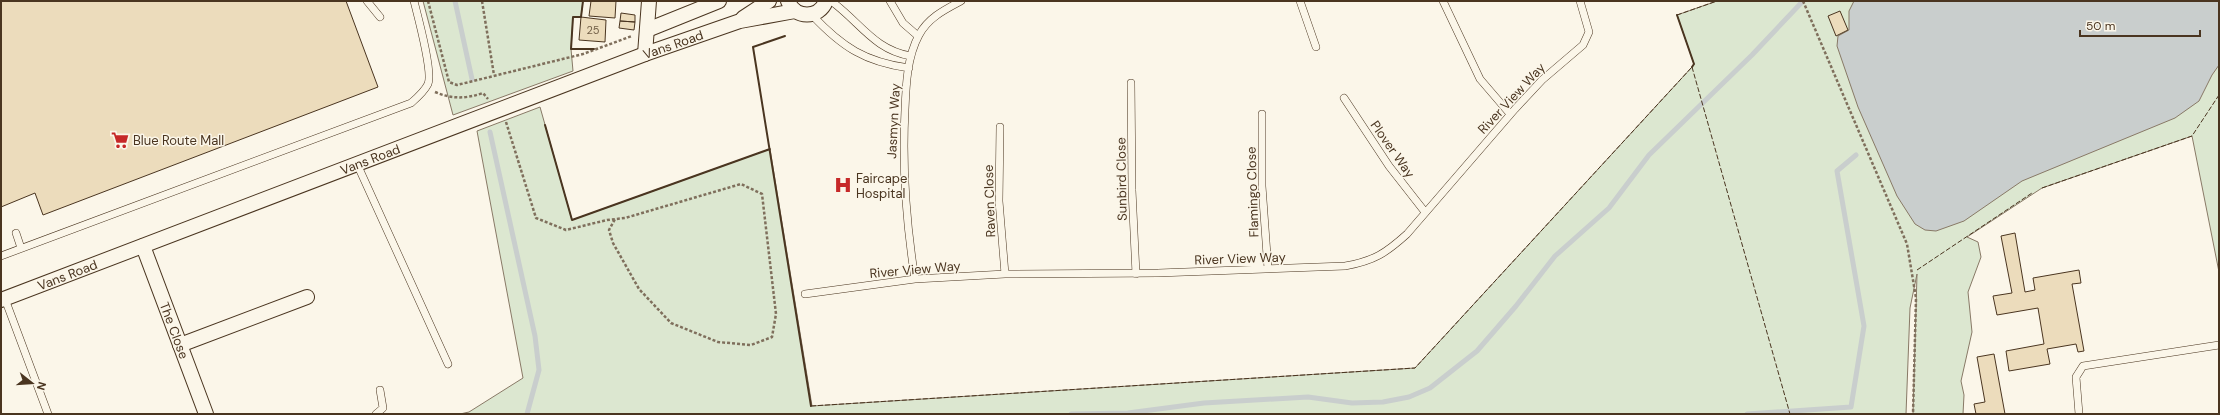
<svg xmlns="http://www.w3.org/2000/svg" width="2220" height="415" font-family="'DM Sans',sans-serif">
<style>
.green{fill:#dce7d0;stroke:#887966}
.water{fill:#c9cecd;stroke:#887966}
.lines{fill:none;stroke-linecap:round;stroke-linejoin:round}
.stream{stroke:#c9cecd;stroke-width:5}
.building{fill:#ecdcbc;stroke:#4a3520}
.service-casing{stroke:#4a3520;stroke-width:8}
.minor-casing{stroke:#4a3520;stroke-width:16}
.path{stroke:#7f6f5c;stroke-width:2.5;stroke-dasharray:3 2;stroke-linecap:butt}
.service{stroke:#fbf6e9;stroke-width:7}
.minor{stroke:#fbf6e9;stroke-width:14}
.fence{stroke:#4a3520;stroke-width:1;stroke-dasharray:5 2;stroke-linecap:butt}
.wall{stroke:#4a3520;stroke-width:2}
.labels{text-anchor:middle;stroke-width:3;stroke-linejoin:round;paint-order:stroke}
.number-label{font-size:11px;fill:#725f47}
.street-label{font-size:13px;fill:#4a3520;stroke:#fbf6e9}
.poi-label{font-size:13px;fill:#4a3520;stroke:#fbf6e9;text-anchor:start}
</style>
<rect width="100%" height="100%" fill="#fbf6e9"/>
<!-- green -->
<path class="green" d="M423,1h160l-2,16h-8l-2,32 2,22 -120,44z
M1717,1h502v271l-27,-136 -150,52 -75,49 11,5 3,15 -13,35 4,40 -11,49 3,14 -1,19h-50l4,-140 -7,34 -4,106h-1446l9,-2 54,-34 -46,-247 63,-24 32,113 198,-71 42,257 603,-38 277,-301 2,-3 -17,-49z"/>
<!-- water -->
<path class="water" d="M1854,1h365v64l-7,10 -13,26 -24,17 -153,63 -58,40 -28,10 -11,-1 -10,-6 -18,-28 -39,-89 -21,-61 1,-10 11,-6v-19z"/>
<g class="lines">
<!-- stream -->
<path class="stream" d="M455,1l17,78
M490,132l45,204 4,34 -12,44
M1071,414l57,-1 76,-10 104,-6 44,6 31,-1 26,-5 21,-9 47,-37 39,-45 39,-50 54,-48 40,-53 103,-100 51,-54
M1747,414l104,-7 13,-81 -27,-155 19,-16"/>
</g>
<!-- building -->
<path class="building" d="M1,1h345l32,86 -335,128 -8,-22 -34,14z
M591,1h25l-1,17 -26,-2z
M1840,11l8,19 -12,6 -8,-20z
M621,13l14,2v7l-15,-1z
M581,17l25,3 -1,22 -26,-2z
M620,21l15,1 -1,8 -15,-2z
M2015,233l10,59 10,-2 -2,-12 46,-8 2,13 -9,1 12,67 -6,1 -2,-8 -29,5 3,15 -41,7 -3,-20 38,-7 -6,-36 -41,7 -4,-19 19,-3 -11,-57z
M1994,354l11,60h-29l-2,-10 11,-2 -8,-45z"/>
<g class="lines">
<!-- service casing -->
<g class="service-casing">
<path id="service" d="M367,1l13,16
M831,1c29,21 43,49 80,55
M890,1l13,22 15,13
M1300,1l16,46
M1443,1l37,78 30,35
M812,15c30,32 53,47 97,53
M1131,83l1,107 4,84
M1344,98l45,68 36,46
M1262,114v72l6,83
M1000,127l-1,74 6,73
M357,164l91,200
M16,233l5,15
M1,256l410,-153c7,-6 13,-11 17,-19 5,-12 -10,-67 -14,-83
M915,279c-9,-57 -13,-112 -10,-169 1,-25 2,-53 14,-75 9,-17 25,-25 42,-34
M805,294l110,-15 90,-5 153,-1 187,-7c29,-5 41,-13 62,-32l108,-125 27,-29 41,-35 6,-13 -9,-31
M5,299l43,115
M376,414l7,-6 -3,-18
M2079,414l-3,-37 7,-11 136,-21"/>
</g>
<!-- minor casing -->
<g class="minor-casing">
<g id="minor">
<path d="M788,1c7,18 31,18 38,0"/>
<path d="M743,18l26,-17"/>
<path d="M647,30l72,-29"/>
<path d="M645,54l4,-53"/>
<path id="s1" d="M143,246l63,168"/>
<path id="s2" d="M1,300l644,-246 95,-33 55,-10"/>
<path d="M180,345l127,-48"/>
</g>
</g>
<!-- path -->
<path class="path" d="M428,1l21,81 8,3 126,-31 49,-18
M482,1l12,74
M1803,1l104,243 9,54 -3,116
M435,92c16,7 31,7 48,1l5,6
M506,122l30,96 30,12 41,-10 18,-2 116,-34 21,10 14,120 -4,23 -21,8 -33,-3 -47,-19 -32,-34 -26,-46 -4,-13 6,-11"/>
<!-- service -->
<use href="#service" class="service"/>
<!-- minor -->
<use href="#minor" class="minor"/>
<!-- fence -->
<path class="fence" d="M1677,15l40,-14
M1692,67l98,347
M2042,188l150,-52 27,-41
M1917,270l115,-77
M811,406l604,-38 277,-301"/>
<!-- wall -->
<path class="wall" d="M583,1l-2,16h-8l-2,32h23
M1677,15l17,49 -2,3
M785,36l-32,11 58,359
M545,125l27,95 198,-71"/>
</g>
<!-- icons -->
<defs>
<g id="supermarket-bare" transform="scale(1.38)"><path d="M-6-5.5h2.5l.6 2H6L4.5 2H-2.5L-4.4-4H-6ZM-1.5 3.2a1.3 1.3 0 1 0 .1 0ZM3 3.2a1.3 1.3 0 1 0 .1 0Z" fill="#c62828" stroke="#fbf6e9" stroke-width="2.5" paint-order="stroke"/></g>
<g id="hospital-bare" transform="scale(1.38)"><path d="M-5-5h3v3.5h4V-5h3V5h-3V1.5h-4V5h-3Z" fill="#c62828" stroke="#fbf6e9" stroke-width="2.5" paint-order="stroke"/></g>
</defs>
<g fill-rule="evenodd">
<use href="#supermarket-bare" x="120" y="140"/>
<use href="#hospital-bare" x="843" y="185"/>
</g>
<g class="labels">
<!-- number labels -->
<g class="number-label">
<text x="593" y="34">25</text>
</g>
<!-- street labels -->
<g class="street-label">
<text dy="5" stroke="none"><textPath href="#s2" startOffset="719">Vans Road</textPath></text>
<text transform="translate(1511 98) rotate(-47)" y="5">River View Way</text>
<text transform="translate(893 121) rotate(-87)" y="5">Jasmyn Way</text>
<text transform="translate(1393 149) rotate(55)" y="5">Plover Way</text>
<text dy="5" stroke="none"><textPath href="#s2" startOffset="395">Vans Road</textPath></text>
<text transform="translate(1121 179) rotate(-91)" y="5">Sunbird Close</text>
<text transform="translate(1252 192) rotate(-92)" y="5">Flamingo Close</text>
<text transform="translate(989 201) rotate(-92)" y="5">Raven Close</text>
<text transform="translate(1240 258) rotate(-2)" y="5">River View Way</text>
<text transform="translate(915 269) rotate(-5)" y="5">River View Way</text>
<text dy="5" stroke="none"><textPath href="#s2" startOffset="71">Vans Road</textPath></text>
<text dy="5" stroke="none"><textPath href="#s1" startOffset="90">The Close</textPath></text>
</g>
<!-- poi labels -->
<g class="poi-label">
<text x="133" y="145">Blue Route Mall</text>
<text x="856" y="183">Faircape<tspan x="856" dy="15">Hospital</tspan></text>
</g>
</g>
<!-- border -->
<rect width="2220" height="415" fill="none" stroke="#4a3520" stroke-width="4"/>
<!-- north arrow -->
<g transform="translate(32 383) rotate(107)" stroke="#fbf6e9" stroke-width="3" paint-order="stroke">
<path d="M0-3L7 15L0 10L-7 15Z" fill="#4a3520"/>
<text y="-6" font-size="11" font-weight="bold" text-anchor="middle" fill="#4a3520">N</text>
</g>
<!-- scale -->
<path d="M2080 30v6h120v-6" fill="none" stroke="#4a3520" stroke-width="2"/>
<text x="2086" y="30" font-size="12" fill="#4a3520" stroke="#fbf6e9" stroke-width="3" paint-order="stroke">50 m</text>
</svg>
